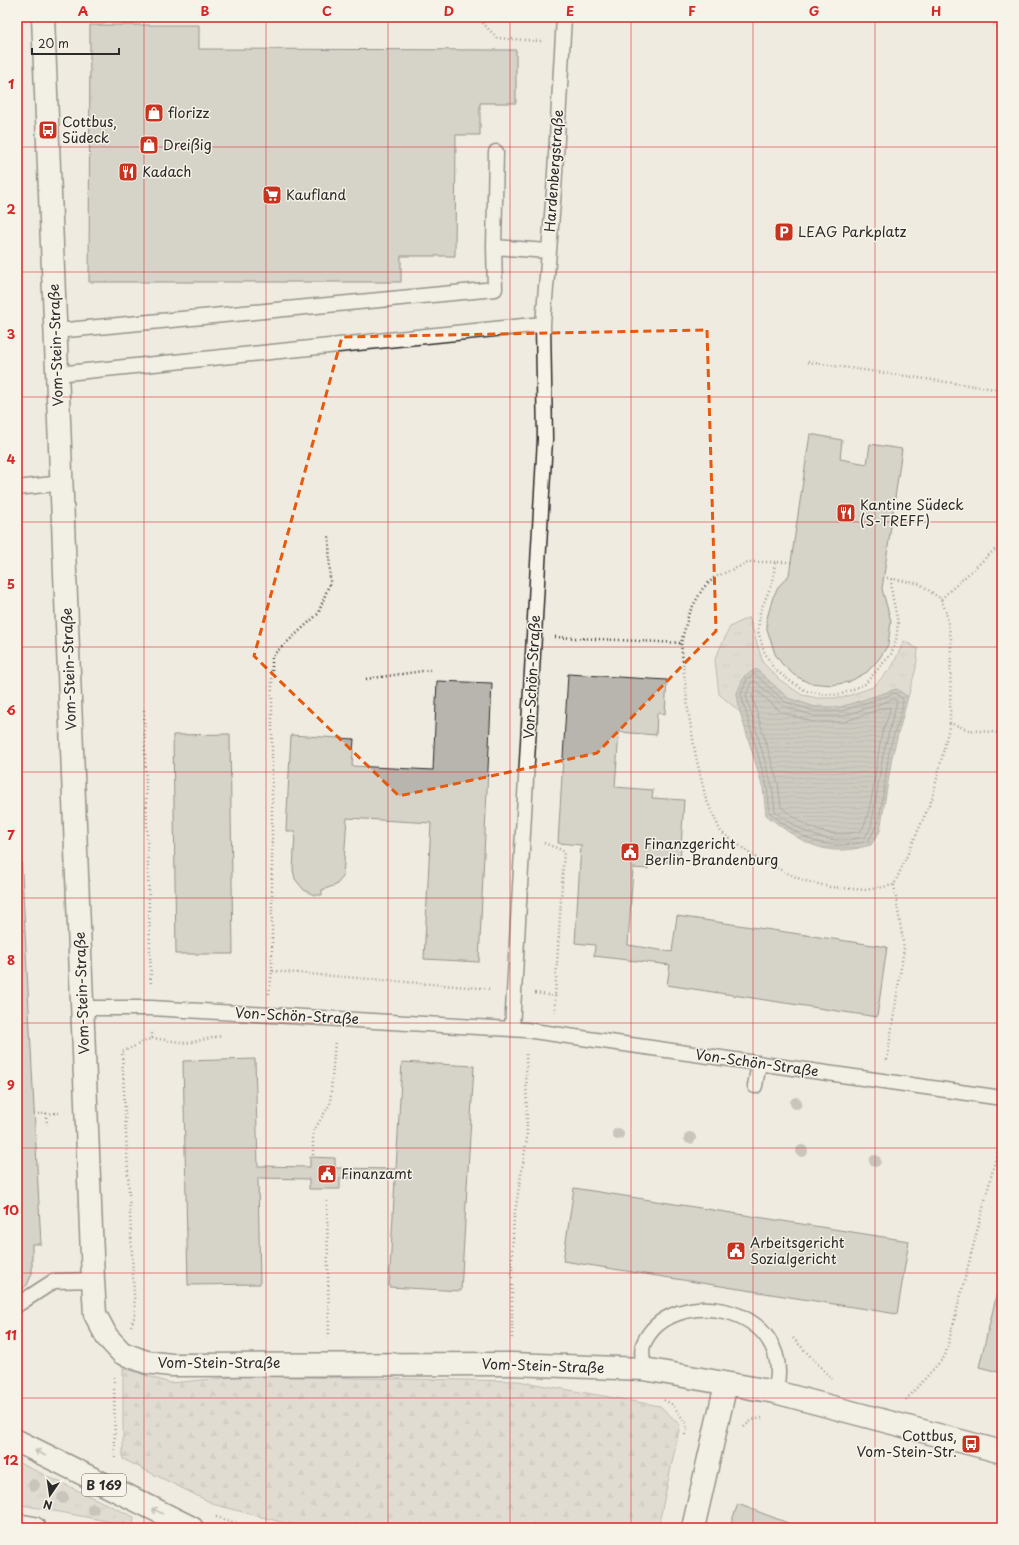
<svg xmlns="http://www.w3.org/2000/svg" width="1019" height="1545" font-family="'Playpen Sans',sans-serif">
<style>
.grass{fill:url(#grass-tufts);stroke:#7d7b76}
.forest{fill:url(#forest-firs);stroke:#7d7b76}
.water{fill:url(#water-rules);stroke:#74726e}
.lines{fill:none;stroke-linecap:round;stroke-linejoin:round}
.shore{stroke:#5b5b57;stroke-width:1}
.building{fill:#b8b5ae;stroke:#2b2b2b}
.lane-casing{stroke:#2b2b2b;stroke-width:17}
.street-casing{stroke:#2b2b2b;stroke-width:25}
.primary-casing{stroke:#2b2b2b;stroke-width:25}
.path{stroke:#2b2b2b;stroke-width:2.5;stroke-dasharray:1 3;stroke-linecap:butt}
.lane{stroke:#f7f3e8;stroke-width:14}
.street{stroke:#f7f3e8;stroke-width:22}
.primary{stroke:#f7f3e8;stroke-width:22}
.tree{fill:#9a9791}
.oneway{stroke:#918f8a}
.marked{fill:none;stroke:#e8590c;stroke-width:3;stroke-dasharray:8 5;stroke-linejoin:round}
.grid{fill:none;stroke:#d62828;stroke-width:1;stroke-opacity:0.55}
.labels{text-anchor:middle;stroke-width:3;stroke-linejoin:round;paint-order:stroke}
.shield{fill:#f7f3e8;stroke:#686764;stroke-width:1}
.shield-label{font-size:13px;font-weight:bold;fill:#2b2b2b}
.poi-label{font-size:14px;fill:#2b2b2b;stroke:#f7f3e8;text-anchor:start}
.street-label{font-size:14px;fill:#2b2b2b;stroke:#f7f3e8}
.neatline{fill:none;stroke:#d62828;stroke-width:1.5}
.grid-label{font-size:13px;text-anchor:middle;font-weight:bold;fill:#d62828}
</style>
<defs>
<pattern id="grass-tufts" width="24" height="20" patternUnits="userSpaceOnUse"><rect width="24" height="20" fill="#cfcbc2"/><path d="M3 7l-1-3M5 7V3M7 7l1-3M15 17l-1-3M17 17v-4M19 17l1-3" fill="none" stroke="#b2aea7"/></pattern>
<pattern id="forest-firs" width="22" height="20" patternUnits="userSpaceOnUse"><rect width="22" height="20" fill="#cfcbc2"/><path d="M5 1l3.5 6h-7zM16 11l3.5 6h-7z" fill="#b2aea7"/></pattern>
<pattern id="water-rules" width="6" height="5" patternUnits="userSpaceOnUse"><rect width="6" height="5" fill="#a4a29a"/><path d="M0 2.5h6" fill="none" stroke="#86847e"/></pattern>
</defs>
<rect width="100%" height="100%" fill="#efebe0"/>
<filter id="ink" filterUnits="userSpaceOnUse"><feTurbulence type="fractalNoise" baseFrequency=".025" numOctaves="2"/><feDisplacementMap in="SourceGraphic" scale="8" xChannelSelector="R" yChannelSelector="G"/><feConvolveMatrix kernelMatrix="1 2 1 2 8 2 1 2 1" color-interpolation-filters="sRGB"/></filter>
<g filter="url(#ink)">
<!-- grass -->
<path class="grass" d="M749,617l14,46 17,17 22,15 16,3h24l31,-11 19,-20 12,-26 14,8 -2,19 -8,29 -12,-8 -55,18h-26l-27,-9 -32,-29 -19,24 3,19 -21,-18 -4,-35 15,-32z
M17,1462l117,55 -1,9 -116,-22z"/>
<!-- forest -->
<path class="forest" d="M123,1368l47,15 74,-7 274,5 142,25 20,19 -22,103h-354l-88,-23 -93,-46z"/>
<!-- water -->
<path class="water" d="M756,669l32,29 27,9h26l56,-18 11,8 -16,60 -12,74 -9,14c-9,2 -19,5 -27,5 -31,2 -55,-17 -78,-35l-3,-27 -23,-76 -3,-19 7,-17z"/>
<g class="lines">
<!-- shore -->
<path class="shore" d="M755,674l30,28 30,9h27l53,-18 8,6c0,16 -10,34 -13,50 -7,30 -4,66 -22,92 -43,11 -65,-1 -98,-28l-3,-26 -26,-93 6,-15z
M755,681l28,25 31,10h29l51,-17 3,2 -14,54 -12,72 -6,10c-38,9 -61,-3 -90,-26l-3,-25 -26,-91 5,-12z
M756,690l25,22 32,10h31l36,-13 10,-2c0,9 -6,18 -8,27 -6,24 -9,80 -21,97 -33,9 -54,-3 -80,-24l-3,-23 -26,-89z"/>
</g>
<!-- building -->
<path class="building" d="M90,25h109v24l317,1v53h-36v32h-24l-1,121h-54v26h-312z
M810,434l32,6 -2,19 27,5 3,-20 32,5 -20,140 9,32 -3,24 -9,14 -12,13 -18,10 -17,3 -23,-2 -15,-8 -12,-11 -7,-10 -8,-25v-11l6,-21 6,-11 10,-11z
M568,674l99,6 -2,34 -8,-1 -1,22 -37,-3 -4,55 38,3 -1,8 32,2 -4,63 -32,-3v9l-15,-1 -5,77 44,7 5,-36 210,31 -10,70 -210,-32 3,-20 -76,-9 1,-11 -20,-2 6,-98 -23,-2z
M437,681l55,2 -13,279 -55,-3 7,-136 -84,-5 -4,59 -7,8 -14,5v5h-8l-10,-5 -9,-11 -2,-9 2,-39h-9l5,-96 63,4 -2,27 81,4z
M230,734l3,220h-57l-3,-219z
M17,775l24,469h-9v30l-5,11 -10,8z
M255,1059l3,107 52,1v-10l25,1v10l61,1 6,-107 72,4 -13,225 -72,-4 6,-108 -55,-1v11h-31v-10l-51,-1 2,106 -72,1 -5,-224z
M574,1188l335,53 -12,73 -334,-53z
M1002,1273v100l-23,-6z
M738,1504l63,24h-72z"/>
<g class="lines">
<!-- lane casing -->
<g class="lane-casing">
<path id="lane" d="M494,247l54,4
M56,331l439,-42 -1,-42 2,-95
M57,374l486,-50
M17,488l45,-5
M83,1008h68l375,22 476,68
M512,1029l33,-590 -2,-115 11,-134 10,-173
M755,1086l4,-23
M17,1305l37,-24 39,-1
M644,1369c-1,-6 -3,-18 -1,-24 26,-64 156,-40 132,47"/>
</g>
<!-- street casing -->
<g class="street-casing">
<path id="street" d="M43,17l50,1263 2,34 12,23 15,16 24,9 25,3 341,-1 132,5 131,23 227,60
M693,1528l33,-144"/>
</g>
<!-- primary casing -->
<g class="primary-casing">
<path id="primary" d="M17,1441l175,87
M17,1525l17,3"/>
</g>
<!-- path -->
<path class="path" d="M477,17l20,21 44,3
M984,17l18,13
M808,362l194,28
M791,562h-41l-35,15 -12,11 -14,25 -8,30 7,67 8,47 10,42 15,33 35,26 46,22 28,7 36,3 28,-5 38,-86 18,-76
M775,563l-2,18 -13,31 -2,19 6,20 10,18 16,12 16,10 16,3 18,1 25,-11 26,-30 5,-13 2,-18 -6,-29 -1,-15
M883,577l37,7 21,15 5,13 5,27 -1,84 19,7 33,3
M941,599l61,-56
M555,637l126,6
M366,679l64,-9
M144,710l7,276
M544,843l20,8 -9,145
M272,971v-315l46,-42 12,-32 -1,-47
M535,993l20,3v16
M269,994l3,-23 220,18
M152,1038l35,5 34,-7
M887,1060l17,-112 -10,-63
M46,1113l1,12
M34,1114l26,-1
M313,1155v-23l17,-28 5,-63
M327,1201l2,138
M131,1326l4,-11 -13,-263 30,-14v-7
M512,1338v-86l2,-34 13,-80 -1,-86
M793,1338l39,41
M114,1377l1,83
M664,1400l9,5 14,20 -2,10
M906,1400l39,-44 57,-222
M744,1427l8,-7 10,-2
M216,1517l38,11
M123,1528l1,-6"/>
<!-- lane -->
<use href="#lane" class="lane"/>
<!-- street -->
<use href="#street" class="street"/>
<!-- primary -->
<use href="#primary" class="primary"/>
</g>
<!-- trees -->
<g class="tree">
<circle cx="796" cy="1103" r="6"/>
<circle cx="618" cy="1134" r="6"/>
<circle cx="690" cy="1138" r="6"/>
<circle cx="802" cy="1151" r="6"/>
<circle cx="875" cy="1161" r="6"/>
<circle cx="34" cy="1485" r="6"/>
<circle cx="63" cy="1498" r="6"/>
<circle cx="93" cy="1509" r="6"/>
</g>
<!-- one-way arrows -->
<defs><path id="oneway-shaft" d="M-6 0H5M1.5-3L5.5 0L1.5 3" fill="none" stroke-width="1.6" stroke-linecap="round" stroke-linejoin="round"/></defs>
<g class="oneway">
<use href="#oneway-shaft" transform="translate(40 1453) rotate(-153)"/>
<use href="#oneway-shaft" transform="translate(157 1511) rotate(-154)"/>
</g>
</g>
<!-- marked area -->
<path d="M0 0H1019V1545H0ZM707,330l9,301 -119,122 -198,43 -145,-140 88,-319z" fill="#efebe0" fill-opacity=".55" fill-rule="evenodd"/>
<path class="marked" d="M707,330l9,301 -119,122 -198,43 -145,-140 88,-319z"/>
<!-- grid -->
<path class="grid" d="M144,17v1511M266,17v1511M388,17v1511M510,17v1511M631,17v1511M753,17v1511M875,17v1511M17,147h985M17,272h985M17,397h985M17,522h985M17,647h985M17,772h985M17,898h985M17,1023h985M17,1148h985M17,1273h985M17,1398h985"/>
<!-- icons -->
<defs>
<g id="shop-square" transform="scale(1)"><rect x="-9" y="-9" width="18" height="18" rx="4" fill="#c8321e" stroke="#f7f3e8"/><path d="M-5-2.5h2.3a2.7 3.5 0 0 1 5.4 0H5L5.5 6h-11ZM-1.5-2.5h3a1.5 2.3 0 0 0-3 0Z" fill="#fff"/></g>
<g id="bus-square" transform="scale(1)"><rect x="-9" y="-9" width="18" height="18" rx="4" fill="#c8321e" stroke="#f7f3e8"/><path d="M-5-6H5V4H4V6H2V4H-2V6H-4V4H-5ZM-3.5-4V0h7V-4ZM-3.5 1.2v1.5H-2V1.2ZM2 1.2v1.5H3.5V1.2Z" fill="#fff"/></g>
<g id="restaurant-square" transform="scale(1)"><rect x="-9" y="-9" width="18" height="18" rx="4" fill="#c8321e" stroke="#f7f3e8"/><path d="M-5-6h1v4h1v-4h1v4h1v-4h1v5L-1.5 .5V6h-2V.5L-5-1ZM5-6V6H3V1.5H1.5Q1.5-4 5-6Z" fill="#fff"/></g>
<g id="supermarket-square" transform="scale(1)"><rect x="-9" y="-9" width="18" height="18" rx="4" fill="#c8321e" stroke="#f7f3e8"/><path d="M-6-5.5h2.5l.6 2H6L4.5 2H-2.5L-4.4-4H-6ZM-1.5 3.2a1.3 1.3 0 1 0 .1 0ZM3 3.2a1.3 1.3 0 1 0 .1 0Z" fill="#fff"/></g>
<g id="parking-square" transform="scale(1)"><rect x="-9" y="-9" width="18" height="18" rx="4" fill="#c8321e" stroke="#f7f3e8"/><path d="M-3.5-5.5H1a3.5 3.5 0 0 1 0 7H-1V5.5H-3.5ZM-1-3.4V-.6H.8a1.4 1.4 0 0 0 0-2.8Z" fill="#fff"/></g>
<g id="civic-square" transform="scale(1)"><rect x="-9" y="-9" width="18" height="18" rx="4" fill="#c8321e" stroke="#f7f3e8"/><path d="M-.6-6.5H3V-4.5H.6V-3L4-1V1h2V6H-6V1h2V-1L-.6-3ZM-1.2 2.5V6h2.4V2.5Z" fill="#fff"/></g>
</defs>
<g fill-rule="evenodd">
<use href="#shop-square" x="154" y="113"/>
<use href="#bus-square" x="48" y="130"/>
<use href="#shop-square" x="149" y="145"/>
<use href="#restaurant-square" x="128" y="172"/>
<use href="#supermarket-square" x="272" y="195"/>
<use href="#parking-square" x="784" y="232"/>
<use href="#restaurant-square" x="846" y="513"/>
<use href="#civic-square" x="630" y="852"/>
<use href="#civic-square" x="327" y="1174"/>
<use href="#civic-square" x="736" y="1251"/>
<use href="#bus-square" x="971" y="1444"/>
</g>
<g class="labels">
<!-- shield labels -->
<rect class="shield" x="82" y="1474" width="44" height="22" rx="3"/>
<g class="shield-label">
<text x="104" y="1490">B 169</text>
</g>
<!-- poi labels -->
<g class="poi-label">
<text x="168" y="118">florizz</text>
<text x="62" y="127">Cottbus,<tspan x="62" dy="16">Südeck</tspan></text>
<text x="163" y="150">Dreißig</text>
<text x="142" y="177">Kadach</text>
<text x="286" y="200">Kaufland</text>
<text x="798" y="237">LEAG Parkplatz</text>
<text x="860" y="510">Kantine Südeck<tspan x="860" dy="16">(S-TREFF)</tspan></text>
<text x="644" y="849">Finanzgericht<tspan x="644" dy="16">Berlin-Brandenburg</tspan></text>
<text x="341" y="1179">Finanzamt</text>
<text x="750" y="1248">Arbeitsgericht<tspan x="750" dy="16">Sozialgericht</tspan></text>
<text x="957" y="1441" text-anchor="end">Cottbus,<tspan x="957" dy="16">Vom-Stein-Str.</tspan></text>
</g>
<!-- street labels -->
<g class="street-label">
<text transform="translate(554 171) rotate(-86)" y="5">Hardenbergstraße</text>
<text transform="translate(56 345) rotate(-92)" y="5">Vom-Stein-Straße</text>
<text transform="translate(69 669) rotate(-92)" y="5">Vom-Stein-Straße</text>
<text transform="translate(532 677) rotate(-87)" y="5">Von-Schön-Straße</text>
<text transform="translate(82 993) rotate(-92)" y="5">Vom-Stein-Straße</text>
<text transform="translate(297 1016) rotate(3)" y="5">Von-Schön-Straße</text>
<text transform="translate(757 1063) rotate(8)" y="5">Von-Schön-Straße</text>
<text x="219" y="1368">Vom-Stein-Straße</text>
<text transform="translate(543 1366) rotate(2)" y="5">Vom-Stein-Straße</text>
</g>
</g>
<!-- margin -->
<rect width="1019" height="1545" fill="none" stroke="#f7f3e8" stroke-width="44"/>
<!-- north arrow -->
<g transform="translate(50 1495) rotate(193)" stroke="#f7f3e8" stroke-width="3" paint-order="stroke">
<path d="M0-3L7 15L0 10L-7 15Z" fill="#2b2b2b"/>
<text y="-6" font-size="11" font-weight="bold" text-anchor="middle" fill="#2b2b2b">N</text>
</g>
<!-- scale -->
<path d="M32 48v6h87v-6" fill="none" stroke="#2b2b2b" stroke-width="2"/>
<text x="38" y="48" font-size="12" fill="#2b2b2b" stroke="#f7f3e8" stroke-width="3" paint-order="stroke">20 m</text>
<rect x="22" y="22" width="975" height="1501" class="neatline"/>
<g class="grid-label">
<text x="83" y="16">A</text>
<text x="205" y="16">B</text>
<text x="327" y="16">C</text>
<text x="449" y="16">D</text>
<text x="570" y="16">E</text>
<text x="692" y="16">F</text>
<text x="814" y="16">G</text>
<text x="936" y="16">H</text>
<text x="11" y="89">1</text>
<text x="11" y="214">2</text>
<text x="11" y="339">3</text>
<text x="11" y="464">4</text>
<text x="11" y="589">5</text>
<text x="11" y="715">6</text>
<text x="11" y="840">7</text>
<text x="11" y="965">8</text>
<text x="11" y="1090">9</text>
<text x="11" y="1215">10</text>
<text x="11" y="1340">11</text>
<text x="11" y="1465">12</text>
</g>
</svg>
